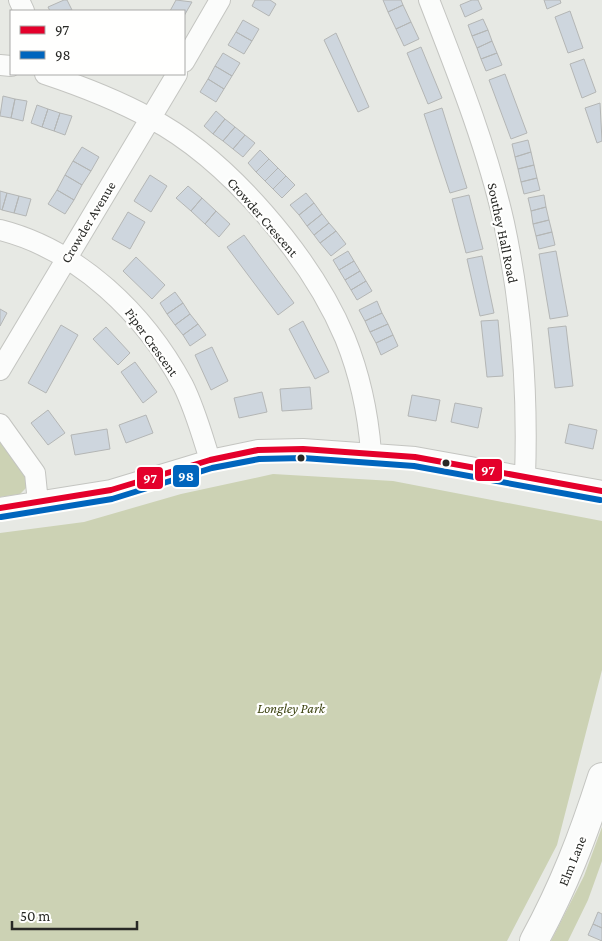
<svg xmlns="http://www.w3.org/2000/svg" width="602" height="941" font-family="'Crimson Pro',serif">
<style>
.green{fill:#ccd2b4}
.building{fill:#ced6de;stroke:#b4b6b5}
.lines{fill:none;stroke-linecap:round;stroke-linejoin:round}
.street-casing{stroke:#c4c5c1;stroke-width:22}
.secondary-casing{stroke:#c4c5c1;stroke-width:30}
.street{stroke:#fbfcfb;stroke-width:20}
.secondary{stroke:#fbfcfb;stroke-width:28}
.bus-1-casing{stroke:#fffffe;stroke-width:10}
.bus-2-casing{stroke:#fffffe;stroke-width:10}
.bus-1{stroke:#e4002b;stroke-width:6}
.bus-2{stroke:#0065bd;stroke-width:6}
.bus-dot{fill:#282926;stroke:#fffffe;stroke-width:2}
.labels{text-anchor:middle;stroke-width:4.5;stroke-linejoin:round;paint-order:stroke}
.street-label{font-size:14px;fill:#282926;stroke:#fffffe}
.park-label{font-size:14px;font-style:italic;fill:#3c4310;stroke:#fffffe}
.line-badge{stroke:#fffffe;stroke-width:2}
.badge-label{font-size:14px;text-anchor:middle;font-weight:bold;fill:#fff}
</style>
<rect width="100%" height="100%" fill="#e7e9e4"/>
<!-- green -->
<path class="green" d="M0,435l26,43v10l-6,6 -20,3z
M273,474l120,7 209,40v149l-45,175 -50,96h-507v-408l84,-11 97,-28z
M602,827v34l-14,39 -20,41h-17l33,-65z"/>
<!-- building -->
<path class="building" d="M64,0h3l5,10 -22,1 -2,-4z
M176,0l16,2 -8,14v-5h-14z
M255,0h15l6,4 -7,12 -17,-10z
M383,0h18l2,5 -15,7z
M472,0h6l4,9 -17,8 -5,-12z
M544,0h16l1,3 -14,6z
M403,5l8,17 -15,7 -8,-17z
M570,11l13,37 -15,5 -13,-36z
M483,19l5,11 -16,6 -4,-11z
M243,20l16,9 -7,12 -16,-9z
M411,22l8,17 -15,7 -8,-17z
M488,30l4,11 -15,7 -5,-12z
M236,32l16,9 -8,13 -16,-9z
M336,33l33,74 -11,5 -34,-72z
M492,41l5,12 -16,6 -4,-11z
M421,47l21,51 -14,6 -21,-51z
M223,53l17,10 -8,13 -17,-10z
M497,53l5,12 -16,6 -5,-12z
M584,59l12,33 -14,6 -12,-34z
M215,66l17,10 -8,13 -16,-10z
M505,74l22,59 -16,6 -22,-59z
M208,79l16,10 -8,13 -16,-10z
M3,96l12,3 -4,19 -11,-2z
M15,99l12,2 -4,20 -12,-3z
M600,103l2,38 -5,2 -12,-35z
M37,105l11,4 -6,18 -11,-4z
M442,108l25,80 -17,5 -26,-79z
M48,109l12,4 -6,18 -12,-4z
M216,111l9,8 -12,15 -9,-8z
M60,113l12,3 -7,19 -11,-4z
M225,119l10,8 -12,14 -10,-7z
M235,127l10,8 -12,14 -10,-8z
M245,135l10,8 -12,14 -10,-8z
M528,140l3,12 -16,5 -3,-13z
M82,147l17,10 -8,14 -18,-10z
M260,150l9,9 -13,13 -8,-9z
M531,152l3,13 -16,4 -3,-12z
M269,159l9,9 -13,13 -9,-9z
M73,161l18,10 -9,14 -17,-10z
M534,165l3,13 -16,4 -3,-13z
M278,168l8,8 -13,13 -8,-8z
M65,175l17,10 -8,15 -17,-10z
M150,175l17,11 -16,26 -17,-11z
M286,176l9,9 -13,13 -9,-9z
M537,178l3,12 -16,4 -3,-12z
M188,186l14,12 -11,13 -15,-13z
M57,190l17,10 -9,14 -17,-10z
M0,191l7,2 -5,17 -2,-1z
M7,193l12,3 -5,17 -12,-3z
M306,193l8,10 -15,12 -9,-10z
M469,195l14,54 -17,4 -14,-54z
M544,195l2,12 -15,4 -3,-13z
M19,196l12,3 -5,17 -12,-3z
M202,198l14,13 -11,13 -14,-13z
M314,203l8,11 -15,12 -8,-11z
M546,207l3,13 -16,4 -2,-13z
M216,211l14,13 -11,13 -14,-13z
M128,212l17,10 -15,27 -18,-10z
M322,214l7,9 -15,12 -7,-9z
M549,220l3,12 -16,4 -3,-12z
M329,223l7,8 -16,12 -6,-8z
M336,231l10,13 -15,12 -11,-13z
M552,232l3,13 -16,4 -3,-13z
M244,235l50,68 -16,12 -51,-68z
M348,251l6,10 -15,9 -6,-10z
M556,251l12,65 -18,3 -11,-65z
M482,256l12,57 -14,3 -13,-57z
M136,257l29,28 -13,14 -29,-28z
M354,261l6,10 -15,9 -6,-10z
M360,271l6,10 -15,9 -6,-10z
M366,281l6,10 -15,9 -6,-10z
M175,292l8,11 -16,11 -7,-11z
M377,301l5,12 -17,8 -6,-11z
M183,303l7,11 -15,11 -8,-11z
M0,309l7,4 -7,13z
M382,313l6,11 -18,8 -5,-11z
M190,314l8,10 -15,11 -8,-10z
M498,320l5,56 -16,1 -6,-56z
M303,321l26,51 -14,7 -26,-50z
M198,324l8,11 -16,11 -7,-11z
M388,324l5,11 -17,8 -6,-11z
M61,325l17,10 -32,58 -18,-10z
M566,326l7,60 -18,2 -7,-60z
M106,327l24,26 -12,12 -25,-26z
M393,335l5,11 -17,9 -5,-12z
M212,347l16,34 -17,9 -16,-35z
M135,362l22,30 -14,11 -22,-31z
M310,387l2,22 -30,2 -2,-22z
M262,392l5,20 -28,6 -5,-20z
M412,395l28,5 -4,21 -28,-5z
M455,403l27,5 -4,20 -27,-6z
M48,410l17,23 -17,12 -17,-22z
M146,415l7,18 -27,10 -7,-18z
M569,424l28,6 -4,19 -28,-6z
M107,429l3,20 -35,6 -4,-20z
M598,912l4,2v14l-9,-4z
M593,924l9,4v13l-14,-6z"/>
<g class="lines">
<!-- street casing -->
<g class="street-casing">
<path id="street" d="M19,0l5,11
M429,0c28,72 58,147 75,223 18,84 24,168 21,254
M184,62l36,-62
M0,65l11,1
M45,74c36,12 72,26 105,44 78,41 161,139 195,220 15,37 23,75 26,114
M0,230c79,20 145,84 183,155 12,24 19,50 27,75
M0,370l177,-296
M0,424l35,49 3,30
M0,508l111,-18 99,-30 48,-10 45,-1 112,8 187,34"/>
</g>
<!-- secondary casing -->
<g class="secondary-casing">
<path id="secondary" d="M534,941c30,-55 49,-105 68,-164"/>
</g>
<!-- street -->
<use href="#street" class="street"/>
<!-- secondary -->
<use href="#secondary" class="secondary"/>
<!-- bus-1 casing -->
<g class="bus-1-casing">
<path id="bus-1" d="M0,508l111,-18 99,-30 48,-10 45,-1 112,8 187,34"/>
</g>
<!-- bus-2 casing -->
<g class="bus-2-casing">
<path id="bus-2" d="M1,517l111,-18 100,-31 47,-9 44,-1 111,8 186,34"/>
</g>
<!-- bus-1 -->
<use href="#bus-1" class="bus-1"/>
<!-- bus-2 -->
<use href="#bus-2" class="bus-2"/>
</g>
<!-- markers -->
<g class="bus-dot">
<circle cx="301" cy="458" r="4.5"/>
<circle cx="446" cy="463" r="4.5"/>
</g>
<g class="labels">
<!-- street labels -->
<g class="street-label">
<text transform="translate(263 217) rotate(49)" y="5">Crowder Crescent</text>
<text transform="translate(88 222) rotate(-59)" y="5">Crowder Avenue</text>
<text transform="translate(503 233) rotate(78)" y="5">Southey Hall Road</text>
<text transform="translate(152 342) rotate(54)" y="5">Piper Crescent</text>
<text transform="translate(572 861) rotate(-68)" y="5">Elm Lane</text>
</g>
<!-- park labels -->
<g class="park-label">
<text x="291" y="713">Longley Park</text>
</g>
</g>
<g class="line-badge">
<rect x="474" y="458" width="29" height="24" rx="5" fill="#e4002b"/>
<rect x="172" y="464" width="28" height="24" rx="5" fill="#0065bd"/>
<rect x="136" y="466" width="28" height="24" rx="5" fill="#e4002b"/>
</g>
<g class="badge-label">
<text x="488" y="475">97</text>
<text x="186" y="481">98</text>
<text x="150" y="483">97</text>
</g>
<!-- legend -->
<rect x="10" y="10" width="175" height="65" fill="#fffffe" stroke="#a9a9a8"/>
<rect x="20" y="26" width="25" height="8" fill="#e4002b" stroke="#a9a9a8"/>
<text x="55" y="35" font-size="15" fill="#282926">97</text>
<rect x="20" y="51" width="25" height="8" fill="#0065bd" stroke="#a9a9a8"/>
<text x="55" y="60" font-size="15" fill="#282926">98</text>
<!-- scale -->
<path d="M12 921v8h125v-8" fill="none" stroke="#282926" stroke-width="2.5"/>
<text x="20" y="921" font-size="15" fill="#282926" stroke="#fffffe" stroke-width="4" paint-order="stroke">50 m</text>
</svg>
